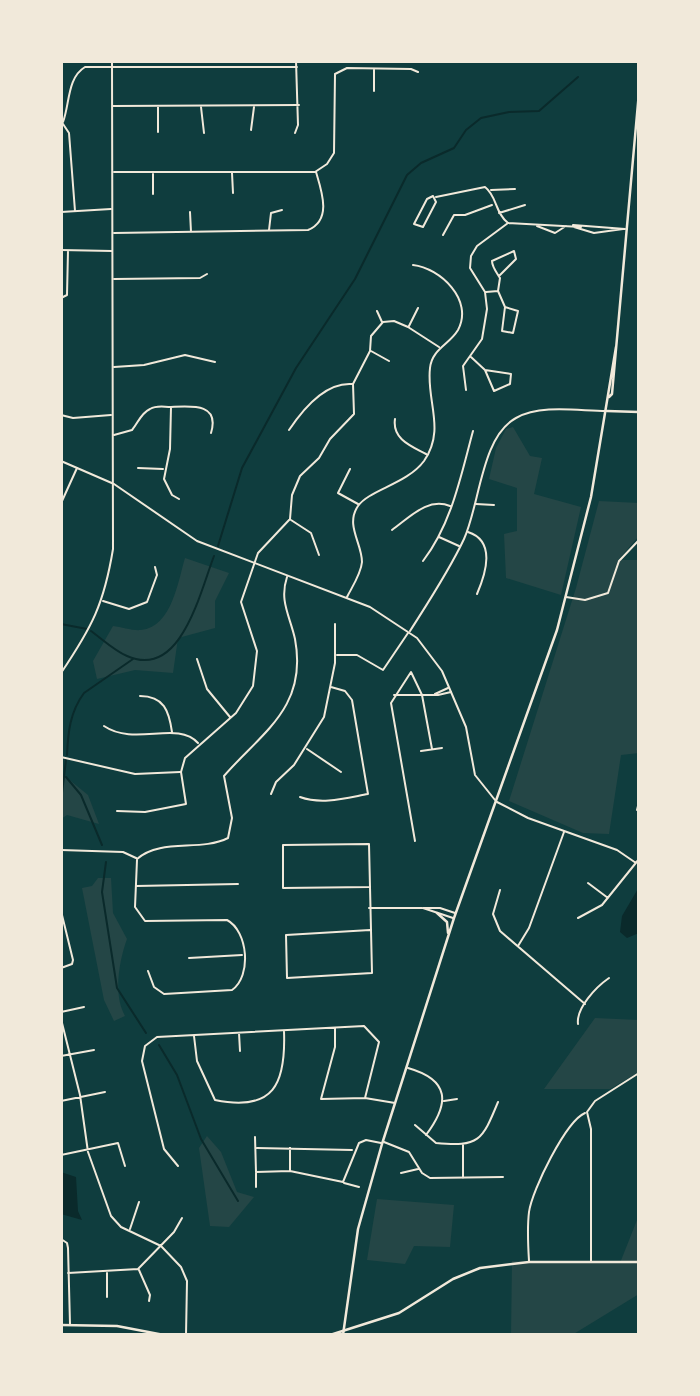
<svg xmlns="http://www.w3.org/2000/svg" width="700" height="1396" font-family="Spectral,serif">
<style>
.green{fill:#244646}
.water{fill:#0a2a2b}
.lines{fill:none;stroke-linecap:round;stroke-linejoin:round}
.stream{stroke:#0a2a2b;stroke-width:2}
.minor{stroke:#f1e9da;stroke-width:2}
.tertiary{stroke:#f1e9da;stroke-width:2}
.secondary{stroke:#f1e9da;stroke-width:2.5}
.primary{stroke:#f1e9da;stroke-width:2.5}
</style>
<rect width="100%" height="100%" fill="#0f3d3e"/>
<!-- green -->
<path class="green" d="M513,427l17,29 12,2 -8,36 47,13 -20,88 -55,-17 -2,-44 13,-3v-43l-28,-9 7,-31 10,-19z
M599,501l40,2v33l-21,24h21v193l-18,2 -12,79 -26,-1 -74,-32 67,-213z
M185,558l44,15 -14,28v27l-37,10 -5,35 -38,-3 -38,9 -4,-18 20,-35c9,1 20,5 28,4 31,-3 37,-49 44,-72z
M61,773l27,22 11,29 -32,-9 -6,4z
M98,878h13l2,35 14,26c-8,22 -14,56 -2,77l-11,5 -10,-21 -22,-112 10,-2z
M595,1018l44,2v52l-29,17h-66z
M207,1136l14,16 16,40 17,5 -25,30 -19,-1 -11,-78z
M377,1199l77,6 -4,42 -36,-1 -9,18 -38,-4z
M639,1215v79l-67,41h-61l1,-74 108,2z"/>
<!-- water -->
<path class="water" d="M639,887v46l-12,5 -7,-6 2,-16z
M61,1172l15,5 2,34 4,9 -21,-6z"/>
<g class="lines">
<!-- stream -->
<path class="stream" d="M218,546l24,-78 54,-100 59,-89 52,-104 14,-12 33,-15 12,-18 15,-12 28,-6 30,-1 39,-34
M61,624l26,5
M91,631c11,8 24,20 36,25 54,24 73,-64 87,-100
M67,755c1,-23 3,-43 17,-62l49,-34
M66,777l15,18 21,50
M61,801l5,-41
M106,862l-4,30 15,96 29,45
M159,1045l18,30 24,64 37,62"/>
<!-- minor -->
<path class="minor" d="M374,91v-22
M113,106l186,-1
M158,107v25
M201,107l3,26
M61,121l8,12 6,78
M63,122c7,-19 4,-44 22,-55h212
M251,130l3,-23
M295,133l3,-8 -2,-64
M114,172h201l12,-8 7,-11 1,-79 12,-6 64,1 7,3
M232,173l1,20
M153,174v20
M491,190l24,-1
M433,196l3,6 -13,25 -9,-3 13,-25z
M436,197l49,-10c12,9 10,26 23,36l73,4
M61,212l50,-3
M190,212l1,20
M499,213l26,-8
M573,225l52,4
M537,226l18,7 11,-7
M574,227l20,6 29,-4
M269,230l2,-17 11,-3
M114,233l194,-3c24,-10 14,-38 8,-58
M443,235l11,-20h11l27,-10
M61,250l51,1
M499,276l17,-17 -2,-8 -22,10c0,6 5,12 8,17l-2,13 7,16
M114,279l86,-1 7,-4
M486,292l12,-1
M61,298l6,-3 1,-44
M505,307l13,4 -5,22 -11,-2z
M377,311l5,11
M409,326l9,-18
M371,351l18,10
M471,357l14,13
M114,367l30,-2 41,-10 30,7
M485,370l26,4 -1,10 -16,7z
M466,390l-3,-24 19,-27 5,-30 -2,-17 -15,-24 1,-12 6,-10 31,-23
M171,407l-1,42 -6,30 8,16 7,4
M61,415l12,3 38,-3
M395,419c-3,20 16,27 31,35
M289,430c14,-21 36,-48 63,-46
M114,435l18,-5c6,-7 9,-17 18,-21 7,-4 13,-2 21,-2 21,-1 49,-4 40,26
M138,468l25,1
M350,469l-12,24 20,11
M476,504l18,1
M61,519l1,-18 15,-33
M291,520l20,13 8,22
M392,530c18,-13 36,-33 58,-24
M468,532c28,9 18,41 9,62
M61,533l1,31
M439,537l20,9
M423,561c29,-38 38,-86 50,-130
M347,597c5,-10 14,-23 15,-35 0,-19 -17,-37 -4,-56 11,-16 49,-22 66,-45 22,-32 2,-60 6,-93 2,-19 19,-23 28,-38 16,-30 -18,-62 -45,-65
M566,597l19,3 23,-7 11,-32 20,-21
M103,601l26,8 18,-7 10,-27 -2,-8
M337,655h20l26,15 25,-37
M197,659l10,30 23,28
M435,694l13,-6
M394,695h44l13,-3
M140,696c24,0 29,15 32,36
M104,726c31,21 73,-6 94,17
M307,749l34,23
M421,751l21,-3
M61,757l74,17 45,-2
M271,794l5,-12 18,-17 30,-48 11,-54v-39
M300,797c22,8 46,1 68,-3l-16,-94 -7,-9 -14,-4
M497,802l31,16 89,32 19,13
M637,810l2,-8
M117,811l28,1 41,-8 -5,-32 4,-14 51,-45 17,-27 4,-35 -16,-49 17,-49 32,-34 2,-24 8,-19 19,-18 11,-19 24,-25 -1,-30 17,-33 1,-15 12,-14 11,-1 14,6 31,20
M415,841l-24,-138 20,-31 11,23 10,54
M61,850l62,2 13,6
M137,859c24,-21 63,-7 91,-21l4,-20 -8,-42c37,-43 84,-68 71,-137 -5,-23 -16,-38 -8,-62
M137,860l-2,47 10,14 82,-1c21,11 25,56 5,70l-68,4 -10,-7 -6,-16
M588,883l20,15
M136,886l102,-2
M369,887l-86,1v-43l86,-1 3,129 -85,5 -1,-43 84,-5
M500,890l-7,24 7,17 85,73
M369,908h53
M61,911l12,49 -1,4 -11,4
M453,918l-30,-10h17l15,5
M578,918l24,-13 37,-46
M518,946l11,-18 35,-96
M189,958l53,-3
M61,1012l23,-5
M61,1019l19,76 8,57 23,64 10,11 40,19 20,21 6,14 -1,54
M578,1024c-2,-16 18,-37 31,-46
M335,1028v19l-14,52 44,-1 30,5
M239,1033l1,18
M194,1036l3,25 18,39c59,12 71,-16 69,-69
M61,1056l33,-6
M408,1068c42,12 42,35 18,67
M61,1101l44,-9
M444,1101l13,-2
M415,1125l21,18c43,4 46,-2 62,-41
M255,1137l1,35 34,-1 53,11 16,-39 7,-3 15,3
M384,1142l25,10 13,21 8,5 73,-1
M463,1145v33
M257,1148l95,2
M290,1148v22
M61,1155l57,-12 7,23
M178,1166l-14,-17 -22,-88 3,-15 12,-9 207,-11 15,16 -14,56
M256,1173v14
M401,1173l17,-4
M344,1183l15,4
M130,1229l9,-27
M61,1239l6,4 1,5 2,76
M529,1261c-1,-16 -2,-33 0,-49 3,-22 37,-91 56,-99
M591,1261v-132l-4,-17 8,-11 44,-28
M139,1270l11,25 -1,6
M68,1273l70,-4 36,-37 8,-14
M107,1297v-24"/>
<!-- tertiary -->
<path class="tertiary" d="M61,461l53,23 83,57 173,66 47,31 25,33 24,56 9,48 20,25
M410,631c19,-30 39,-60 54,-92 16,-35 17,-102 52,-121 25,-14 63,-7 90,-7
M61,673c31,-46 43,-69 52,-124l-1,-488"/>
<!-- secondary -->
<path class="secondary" d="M607,411l32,1
M61,1325l56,1 47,9
M330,1335l69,-22 54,-34 27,-11 49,-6h110"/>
<!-- primary -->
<path class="primary" d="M609,397l3,-3 27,-302
M437,913l10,9 1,11
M343,1335l15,-106 24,-85 72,-226 103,-288 34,-133 25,-150"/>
</g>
<!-- border -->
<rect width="700" height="1396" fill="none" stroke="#f1e9da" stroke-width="126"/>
</svg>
